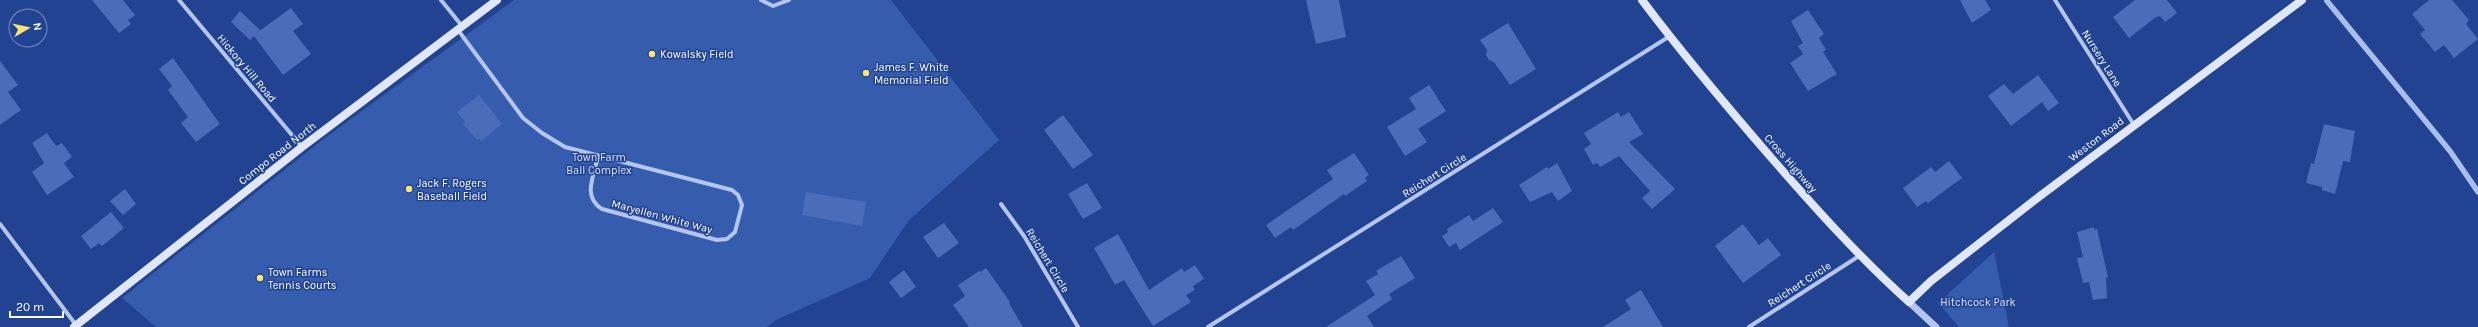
<svg xmlns="http://www.w3.org/2000/svg" width="2478" height="327" font-family="Karla,sans-serif">
<style>
.green{fill:#365cae}
.lines{fill:none;stroke-linecap:round;stroke-linejoin:round}
.stream{stroke:#a8bfee;stroke-width:5.5}
.building{fill:#4b6cb8}
.minor{stroke:#b4c6ed;stroke-width:4}
.tertiary{stroke:#b4c6ed;stroke-width:7}
.secondary{stroke:#e0e7fa;stroke-width:8}
.poi-dot{fill:#f8e576;stroke:#224391;stroke-width:1.5}
.labels{text-anchor:middle;stroke-width:3;stroke-linejoin:round;paint-order:stroke}
.poi-label{font-size:11px;fill:#fff;stroke:#224391;text-anchor:start}
.street-label{font-size:11px;fill:#fff;stroke:#224391}
.park-label{font-size:11px;fill:#d9e3f9;stroke:#224391}
</style>
<rect width="100%" height="100%" fill="#224391"/>
<!-- green -->
<path class="green" d="M514,0h377l108,140 -90,80 -39,58 -94,42 -9,7h-611l-34,-29 203,-160z
M1994,252l15,75h-50l-21,-24z"/>
<g class="lines">
<!-- stream -->
<path class="stream" d="M2327,1l123,150 28,41"/>
</g>
<!-- building -->
<path class="building" d="M92,0h31l12,15 -7,5 3,4 -12,9z
M1306,0h33l7,37 -30,7z
M1960,0h25l6,10 -19,13z
M2135,0h32l10,13 -12,9 -5,-6 -4,1 -27,21 -16,-21z
M2429,0h23l17,20 -3,4 12,15 -24,19 -10,-13 -9,7 -15,-18 5,-4 -13,-16z
M291,8l12,16 -10,7 18,23 -28,21 -29,-39 -4,4 -19,-18 9,-11 20,19 -5,4z
M1808,10l16,24 -5,4 7,12 -3,2 14,22 -29,17 -18,-28 13,-9 -5,-8 5,-3 -12,-22z
M1508,23l28,46 -26,16 -16,-23 -5,-2 -3,-5 1,-5 -7,-10z
M173,58l47,66 -24,18 -15,-19 7,-6 -20,-27 4,-4 -13,-17z
M0,61l18,24 -10,7 13,18 -21,15z
M2038,75l21,28 -11,8 -6,-9 -31,24 -23,-30 16,-12 9,10z
M1429,85l17,26 -28,18 9,13 -22,14 -18,-29 29,-18 -7,-11z
M479,95l23,29 -21,17 -2,-3 -2,2 -14,-16 2,-2 -8,-10z
M1618,112l3,5 8,-5 14,22 -14,8 46,47 -23,20 -10,-11 8,-7 -31,-35 -19,11 -3,-4 -4,2 -9,-16 7,-5 -7,-11z
M1063,115l30,40 -20,14 -29,-39z
M2324,124l31,7 -5,31 -7,-1 -8,33 -13,-4v-3l-16,-4 5,-20 3,1z
M47,133l9,13 6,-3 10,14 -8,6 10,14 -27,18 -15,-23 12,-9 -12,-20z
M1354,153l15,22 -4,3 2,3 -22,15 -1,-2 -51,36 -2,-3 -16,11 -9,-13 67,-46 -6,-9z
M1949,161l13,17 -34,25 -2,-2 -9,6 -14,-19 28,-21 4,5z
M1557,163l15,28 -14,10 -6,-9 -22,10 -11,-17 28,-18 1,2z
M1087,183l15,25 -19,11 -15,-25z
M125,189l11,15 -13,11 -13,-14z
M806,192l60,10 -4,24 -60,-11z
M1493,208l10,14 -43,28 -4,-7 -7,4 -7,-11 6,-4 -1,-3 22,-14 4,6z
M111,212l13,16 -22,18 -3,-3 -8,6 -10,-13z
M944,223l15,20 -21,15 -15,-21z
M1743,224l16,21 9,-7 13,17 -38,28 -28,-37z
M2094,227v3l3,-1 11,48 -2,1 1,20 -14,2 -4,-18 -6,1 -6,-25 6,-1 -6,-25z
M1118,234l31,56 33,-22 2,4 11,-7 9,14 -11,7 2,4 -9,5 5,7 -38,24 -29,-46 -9,5 -21,-37z
M1401,256l14,22 -26,16 3,5 -25,17 7,11h-48l49,-32 -9,-14 12,-7 -2,-3z
M986,268l24,34 -1,1 14,24h-54l-16,-22 12,-9 -7,-11 21,-14 1,1z
M904,270l12,17 -15,11 -12,-16z
M1641,290l22,37h-60l28,-18 -6,-9z"/>
<g class="lines">
<!-- minor -->
<path class="minor" d="M179,0l123,147
M441,0l21,26
M761,0l12,6 16,-6
M2055,0l79,125
M458,30l65,88 19,15 23,14 167,43 6,5 4,10 -7,27 -8,7 -10,1 -115,-31c-20,-12 -8,-33 -4,-53
M1001,204l23,32 54,91
M0,224l76,101
M1208,327l462,-291
M1749,327l110,-71"/>
<!-- tertiary -->
<path class="tertiary" d="M1909,302l27,25"/>
<!-- secondary -->
<path class="secondary" d="M1642,0c42,56 87,109 133,162 43,49 85,96 134,140l22,-21 109,-85 262,-196
M74,327l228,-180 195,-147"/>
</g>
<!-- markers -->
<g class="poi-dot">
<circle cx="652" cy="54" r="4"/>
<circle cx="866" cy="73" r="4"/>
<circle cx="409" cy="189" r="4"/>
<circle cx="260" cy="278" r="4"/>
</g>
<g class="labels">
<!-- poi labels -->
<g class="poi-label">
<text x="660" y="58">Kowalsky Field</text>
<text x="874" y="71">James F. White<tspan x="874" dy="13">Memorial Field</tspan></text>
<text x="417" y="187">Jack F. Rogers<tspan x="417" dy="13">Baseball Field</tspan></text>
<text x="268" y="276">Town Farms<tspan x="268" dy="13">Tennis Courts</tspan></text>
</g>
<!-- street labels -->
<g class="street-label">
<text transform="translate(2102 58) rotate(58)" y="4">Nursery Lane</text>
<text transform="translate(247 68) rotate(50)" y="4">Hickory Hill Road</text>
<text transform="translate(2096 139) rotate(-37)" y="4">Weston Road</text>
<text transform="translate(277 153) rotate(-38)" y="4">Compo Road North</text>
<text transform="translate(1791 163) rotate(49)" y="4">Cross Highway</text>
<text transform="translate(1434 175) rotate(-32)" y="4">Reichert Circle</text>
<text transform="translate(662 216) rotate(15)" y="4">Maryellen White Way</text>
<text transform="translate(1048 260) rotate(59)" y="4">Reichert Circle</text>
<text transform="translate(1799 284) rotate(-33)" y="4">Reichert Circle</text>
</g>
<!-- park labels -->
<g class="park-label">
<text x="599" y="161">Town Farm<tspan x="599" dy="13">Ball Complex</tspan></text>
<text x="1978" y="306">Hitchcock Park</text>
</g>
</g>
<!-- north arrow -->
<g transform="translate(28 28) rotate(81)"><circle r="19" fill="#224391" stroke="#7a8ebd"/>
<path d="M0-3L7 15L0 10L-7 15Z" fill="#f8e576"/>
<text y="-6" font-size="11" font-weight="bold" text-anchor="middle" fill="#ffffff">N</text>
</g>
<!-- scale -->
<path d="M10 311v6h53v-6" fill="none" stroke="#ffffff" stroke-width="2"/>
<text x="16" y="311" font-size="12" fill="#ffffff" stroke="#224391" stroke-width="3" paint-order="stroke">20 m</text>
</svg>
